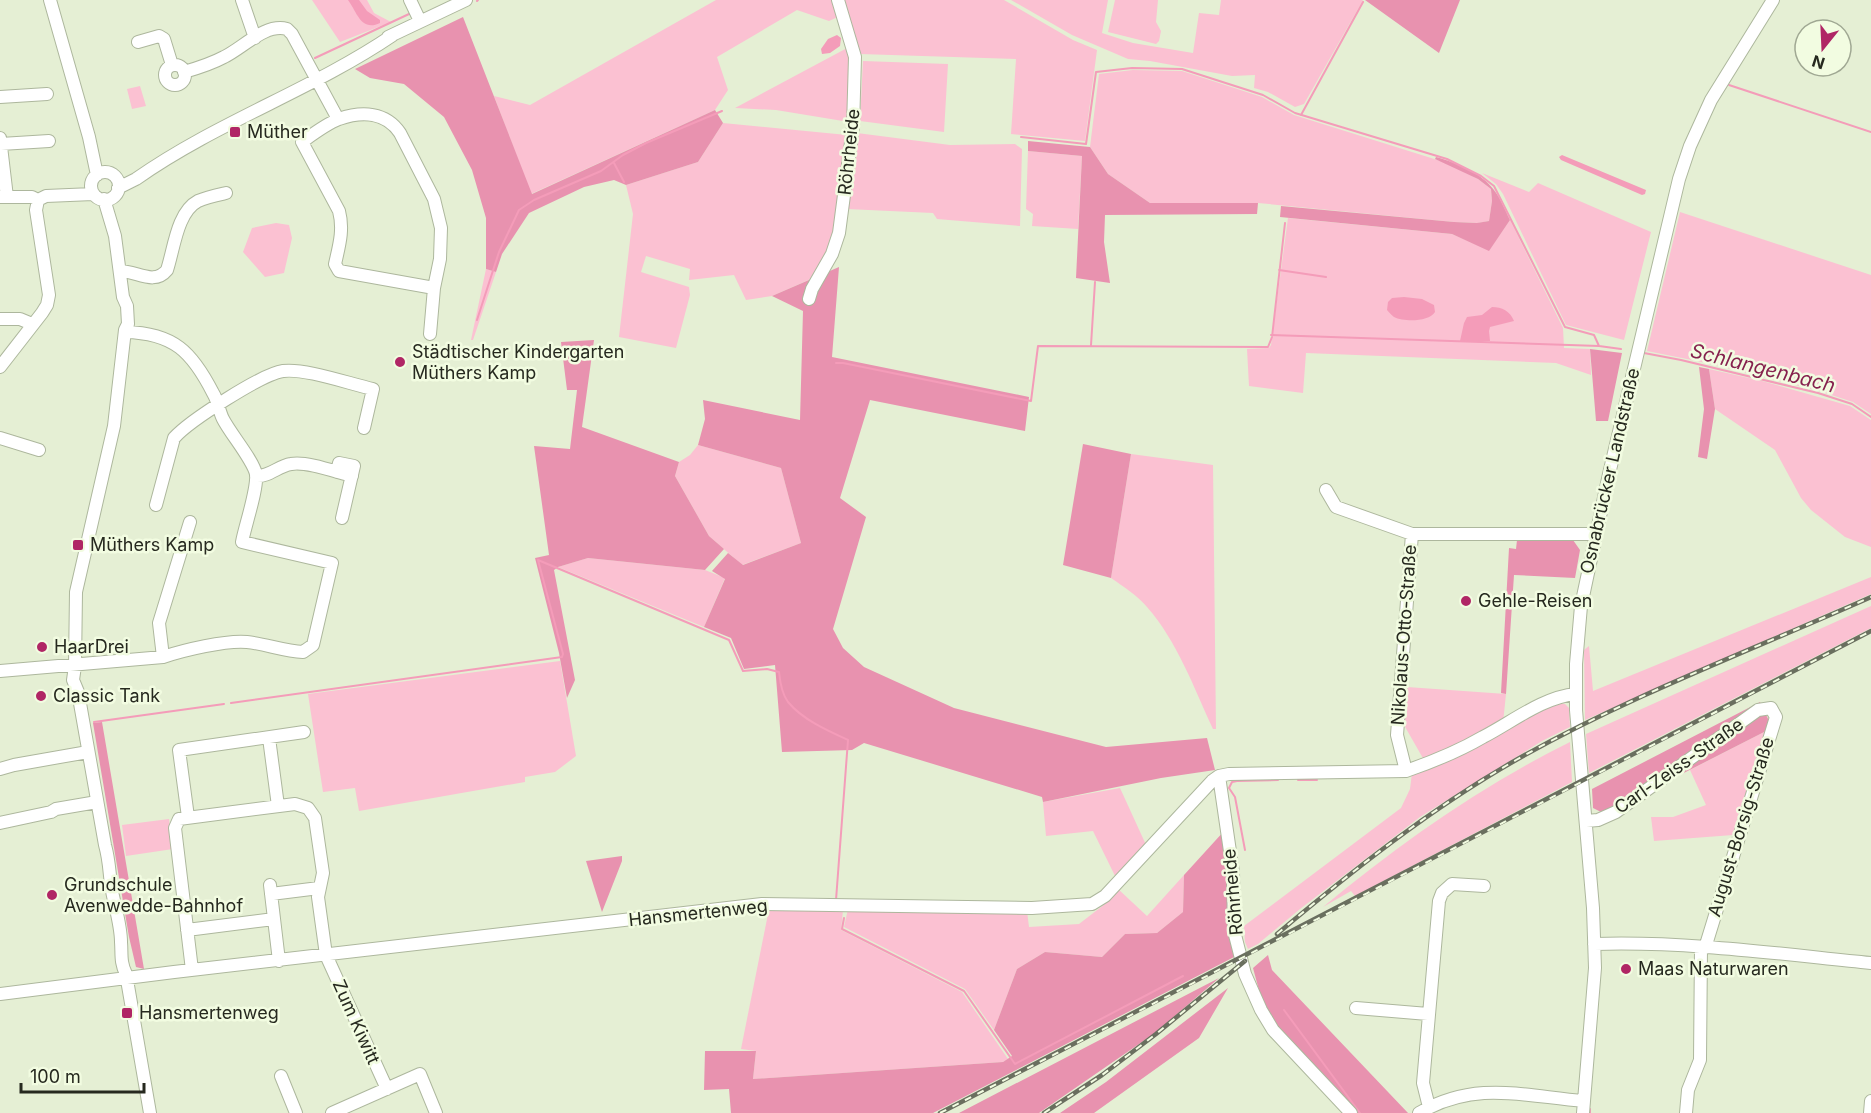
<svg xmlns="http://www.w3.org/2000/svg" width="1871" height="1113" font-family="Inter,sans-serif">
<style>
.green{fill:#fbc1d2}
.forest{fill:#e892af}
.water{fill:#f49cb9}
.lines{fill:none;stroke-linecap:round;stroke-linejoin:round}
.stream{stroke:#f49cb9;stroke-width:2}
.minor-casing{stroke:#adb79d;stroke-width:14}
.minor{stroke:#fff;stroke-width:12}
.rail-casing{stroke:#6a6f5f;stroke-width:4.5}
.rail{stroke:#f2fce1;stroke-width:2;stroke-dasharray:7;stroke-linecap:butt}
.poi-dot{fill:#b02665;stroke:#f2fce1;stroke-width:2}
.labels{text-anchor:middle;stroke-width:5;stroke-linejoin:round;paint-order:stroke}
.poi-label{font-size:18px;fill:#26291f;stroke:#f2fce1;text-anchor:start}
.street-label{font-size:18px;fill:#26291f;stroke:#f2fce1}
.water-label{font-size:20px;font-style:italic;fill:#86224e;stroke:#f2fce1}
</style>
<rect width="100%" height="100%" fill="#e5efd4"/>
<!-- green -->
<path class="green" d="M312,0h55l7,13 17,9 -51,20z
M716,0h118l6,16 -11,5 -32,-11 -80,47 11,33 -13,20 -184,84 -37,-98 36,9z
M842,0h162l69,40 24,10 -12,91 -74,-7 5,-75 -156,-5z
M1011,0h97l-6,33 31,10 60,10 6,-40 20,2 2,-15h142l-59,104 -9,3 -27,-15 -14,-4 1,-13 -23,1 -82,-15 -22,-2 -56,-24z
M1115,0h43l-2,22 5,9 -2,10 -3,3 -48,-12z
M849,47v75l-73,-12 -41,-2z
M863,61l85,3 -4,68 -84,-11z
M1133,70l49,1 80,26 32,18 153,48 31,16 13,10 1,12 -3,20 -11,2 -24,-1 -196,-19h-108l-42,-29 -18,-27 9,-73z
M140,86l6,20 -14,3 -5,-20z
M723,123l124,12 -13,96 -6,21 -15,26 -41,18 -26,4 -12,-25 -45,5 1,-11 -44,-13 -5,16 48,15 1,8 -14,53 -57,-11 14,-123 -7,-29 72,-23z
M857,133l93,12 65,-1 7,5 -2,77 -83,-7 -4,-6 -86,-4z
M1028,151l54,5 -4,73 -46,-3 1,-12 -7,-5z
M1482,173l47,19 9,-9 113,49 -27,108 -58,-15 -63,-131 -7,-10z
M1680,212l191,63v139l-18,-12 -34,-11 -112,-28 -60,-12z
M1288,218l164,16 37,16 21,-30 53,108 1,20 26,1 1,26 -35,-12 -250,-10 -3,40 -54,-7 -2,-37 22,-1 2,-3z
M276,223l13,2 3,13 -8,35 -19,4 -22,-25 9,-24z
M486,269l10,3 -23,68h-2z
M1709,369l53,12 88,25 21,14v127l-26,-10 -34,-27 -10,-12 -26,-48 -60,-41z
M698,445l83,23 20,75 -59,22 -33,-29 -34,-60 4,-14 11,-7z
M1131,454l82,11 3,264h-3c-19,-41 -36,-88 -66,-122 -10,-12 -23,-20 -36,-29z
M588,558l117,12 20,8 -21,49 -146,-60z
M1871,577v17l-286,126 -1,-70 5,-4 4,45z
M1871,606v22l-282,145 -3,-39z
M560,661l16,95 -21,16 -30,5v5l-166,29 -4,-23 -32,4 -15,-98z
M1407,687l99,7 -3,29 -79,37 -20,-35z
M1558,703l7,1 4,4 1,19 -28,14 -122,76 -120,92 -42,35 -10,5 -3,-7 -1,-16 157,-118 9,-19 2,-16z
M1768,730l-35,105 -79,6 -3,-24h22l33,-12 -16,-35z
M1570,742l2,40 -217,114 -4,-5 -28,16c76,-63 158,-121 247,-165z
M1120,788l27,59 -30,33 -24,-49 -47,5 -3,-34z
M169,819l4,30 -47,7 -4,-31z
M1184,875l-1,37 -26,21 -32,1 -23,23 -57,-5 -28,17 -23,61 -29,-41 -121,-62 4,-18 179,2 2,16 50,-3 26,-20 12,-16 30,28z
M769,909l74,1 -2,20 121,62 46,67 -5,3 -250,17 3,-28 -15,-2z"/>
<!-- forest -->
<path class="forest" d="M1365,0h95l-21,53z
M463,17l69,177 183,-84 8,13 -25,39 -72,23 -12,-5 -30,7 -55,26 -27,41 -6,18 -10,-3v-51l-14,-48 -28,-53 -40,-33 -34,-6 -15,-9z
M1028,141l62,6 18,27 42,29h108l-1,11 -152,1 -1,27 6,41 -34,-5 6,-122 -54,-5z
M1436,157c19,5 46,16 58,33 7,9 11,20 16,30l-21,31 -37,-17 -172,-17 1,-11 173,16 23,1 12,-2 3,-20 -1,-12 -13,-10 -43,-20z
M839,267l-7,90 197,40 -4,34 -155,-31 -30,98 26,19 -33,112 10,19 21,19 90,41 152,39 101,-9 8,32 -54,8 -118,24 -1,-5 -178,-54 -12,7 -70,2 -7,-87 -31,4 -13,-31 -27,-11 21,-48 -13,-8 16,-18 15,12 58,-22 -20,-75 -83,-23 7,-26 -2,-19 97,20 3,-109 -31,-15z
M594,340l-12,87 97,35 -4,14 34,60 15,13 -19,21 -117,-12 -30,9 -4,3 21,110 -8,18 -8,-45 -24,-95 14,-3 -15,-109 36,3 7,-59h-10l-6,-48z
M1590,349l32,4 -14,68h-12z
M1699,367l10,2 6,40 -8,50 -9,-2 6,-48z
M1083,444l48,10 -20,124 -48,-13z
M1522,538l51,2 7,10 -5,28 -61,-3 -8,119 -5,-1 8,-145 7,1 1,-9z
M1760,702l10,21 -2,7 -100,51 -6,-10 -46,34 -15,7 -8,-4 -1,-19z
M102,722l42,247 -8,-2 -7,-30 -36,-214z
M1225,830l11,126 -303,157h-202l-2,-24 -25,1 1,-39h51l-3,28 250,-17 9,-6 -18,-26 23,-61 28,-17 57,5 23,-23 32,-1 26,-21 1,-37z
M622,856v5l-20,51 -16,-51z
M1268,955l4,15 136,143h-52l-83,-87 -13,-32 -7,-26z
M1219,978l-64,55 -116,80h-80z
M1228,988l-29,50 -105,75h-34l46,-31z"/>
<!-- water -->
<path class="water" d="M348,0h11l8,11 13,9v3c-19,9 -23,-11 -32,-23z
M837,35l4,3 -1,8 -10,7 -8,1 -1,-5 7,-10z
M1562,155l84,35 -1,4 -3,1 -81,-35 -2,-3z
M1404,297l18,2 12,6 1,7c-6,10 -31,10 -41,5 -3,-2 -5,-5 -7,-7l1,-8 4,-4z
M1492,307c10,0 18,4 22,14l-24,6 -1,4 1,10h-30l4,-18 3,-6 15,-2z"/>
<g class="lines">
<!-- stream -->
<path class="stream" d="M477,1l1,-1
M315,58l94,-44
M1729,85l142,47
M1301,115l62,-113
M1021,137l65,7 10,-72 36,-4 50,1 81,26 32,18 152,46 34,17 13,10 71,141 29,8 5,11
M614,163l10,19
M1279,270l47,7
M477,320l22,-68 20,-42 15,-10 67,-29 22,-16 23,-12 76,-32
M1271,335l328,11 22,3
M1091,345l4,-63
M1644,353l37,7 137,33 34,11 19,13
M836,363h7l188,38 7,-55 230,1 4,-10 13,-114
M538,560l191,80 14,31 24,-2 12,3c1,10 3,22 9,30 15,18 40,29 60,38l-12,160
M231,703l331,-46 1,-3 -25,-94
M94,722l130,-18
M1298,780h19
M1245,850l-10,-53 -6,-9 3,-6 5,-1 41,-1
M844,918l-2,11 122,62 51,73 168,-88
M1284,1010l76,103
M1590,1113v-4"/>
<!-- minor casing -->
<g class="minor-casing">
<path id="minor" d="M50,0l39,137 8,38
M242,0l13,38
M410,0l10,21
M388,37l78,-37
M138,42l21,-6 5,3 8,26
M165 75a10 10 0 1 1 20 0a10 10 0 1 1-20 0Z
M184,72c14,-4 27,-8 40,-15 19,-9 41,-34 63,-28l5,5 46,85
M0,97l47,-3
M0,138l7,59
M1,144l48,-3
M91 186a14 14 0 1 1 28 0a14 14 0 1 1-28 0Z
M118,188l18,-9c81,-57 176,-89 257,-144
M0,197h32l6,3 8,-4 47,-2
M104,199l11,37 8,61 4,9 1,18 -3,6 -11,96 -38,166 -1,74 -2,14 5,12 27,153c5,18 4,29 7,46 3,16 9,35 9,51 1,12 -1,20 5,32l24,139
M120,271c17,0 34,15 47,-1 7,-21 10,-58 31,-69 9,-4 19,-6 28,-8
M809,299l3,-10 20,-35 7,-21 14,-106 2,-70 -17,-57
M0,319h20l12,5
M430,334l4,-46 6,-29 1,-31 -7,-29 -34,-66c-14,-21 -38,-22 -61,-14 -13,5 -26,15 -37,23l37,69c5,19 0,35 -4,53l4,7 95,17
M0,367l42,-54 5,-8 2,-10 -13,-85 2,-10
M0,438l39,12
M337,472l2,-9 15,3 -12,52
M256,476c13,1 22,-10 35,-12 16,-3 45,8 61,12
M1326,490l10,17 76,27h183
M156,505l18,-67c15,-17 88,-64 109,-67 22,-3 67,13 90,18l-9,39
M163,657l-4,-34 31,-101
M0,671l163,-14c21,-7 63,-17 84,-15 19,2 37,9 56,10l10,-7 19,-82 -90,-21c3,-16 16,-54 14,-68 -3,-14 -26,-41 -33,-55 -4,-8 -5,-18 -10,-26 -21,-41 -39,-60 -88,-61
M269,738l9,68
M0,769l14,-4 74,-13
M1406,771l-9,-36 15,-201
M1219,776l14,96 1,59 11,43 16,36 12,20 78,83
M188,817l-9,-67 125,-18
M1586,821l12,-1 18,-8 142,-102 13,-2 5,9 -71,231
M0,823l51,-11 5,-3 41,-7
M270,885l9,76
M271,894l48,-6
M187,930l87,-11
M1594,944c92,-3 186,10 277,19
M192,970l-17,-142 4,-9 116,-15 13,4 7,10 8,55 -5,24 8,58 61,134
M0,994l174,-22 588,-68 270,4 60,-4 13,-8 107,-115 7,-5 10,-2 177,-3c26,-9 53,-20 77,-34 29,-15 60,-40 93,-43
M1356,1008l72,6
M281,1076l15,37
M1429,1107l-6,-24 16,-182 3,-8 10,-9 32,2
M332,1113l88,-39 16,39
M1419,1113c57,-33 104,-17 165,-12
M1583,1113l12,-145 -2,-60 -17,-198v-46l5,-58 28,-132 70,-295 11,-33 21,-46 62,-100
M1686,1113l2,-23 12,-30 1,-112
M1870,1113l1,-12"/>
</g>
<!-- minor -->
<use href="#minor" class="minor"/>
<!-- rail casing -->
<g class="rail-casing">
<path id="rail" d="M1277,934c75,-63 153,-125 239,-174 113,-64 236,-110 355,-163
M940,1113c311,-159 621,-320 931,-482
M1044,1113l58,-38 54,-41 89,-73"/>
</g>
<!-- rail -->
<use href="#rail" class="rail"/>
</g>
<!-- markers -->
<g class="poi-dot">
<rect x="229" y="126" width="12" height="12" rx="3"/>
<circle cx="400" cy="362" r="6"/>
<rect x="72" y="539" width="12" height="12" rx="3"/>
<circle cx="1466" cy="601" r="6"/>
<circle cx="42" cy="647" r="6"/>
<circle cx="41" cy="696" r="6"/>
<circle cx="52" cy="895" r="6"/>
<circle cx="1626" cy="969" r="6"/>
<rect x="121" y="1007" width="12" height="12" rx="3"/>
</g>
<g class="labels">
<!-- poi labels -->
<g class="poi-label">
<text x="247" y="138">Müther</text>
<text x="412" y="358">Städtischer Kindergarten<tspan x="412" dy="21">Müthers Kamp</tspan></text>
<text x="90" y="551">Müthers Kamp</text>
<text x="1478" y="607">Gehle-Reisen</text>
<text x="54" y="653">HaarDrei</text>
<text x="53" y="702">Classic Tank</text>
<text x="64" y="891">Grundschule<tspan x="64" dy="21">Avenwedde-Bahnhof</tspan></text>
<text x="1638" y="975">Maas Naturwaren</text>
<text x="139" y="1019">Hansmertenweg</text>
</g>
<!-- street labels -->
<g class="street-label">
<text transform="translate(849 152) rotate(-84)" y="6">Röhrheide</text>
<text transform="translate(1610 471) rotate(-77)" y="6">Osnabrücker Landstraße</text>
<text transform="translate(1404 635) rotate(-86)" y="6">Nikolaus-Otto-Straße</text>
<text transform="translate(1679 766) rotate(-35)" y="6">Carl-Zeiss-Straße</text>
<text transform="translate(1741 827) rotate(-73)" y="6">August-Borsig-Straße</text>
<text transform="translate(1233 892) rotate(-95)" y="6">Röhrheide</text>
<text transform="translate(698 913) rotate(-6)" y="6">Hansmertenweg</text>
<text transform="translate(356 1022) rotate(66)" y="6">Zum Kiwitt</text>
</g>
<!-- water labels -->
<g class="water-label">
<text transform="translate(1763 368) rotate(14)" y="7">Schlangenbach</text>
</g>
</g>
<!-- north arrow -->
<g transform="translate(1823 48) rotate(198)"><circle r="28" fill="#f2fce1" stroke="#a0a893" stroke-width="1.5"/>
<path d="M0-4.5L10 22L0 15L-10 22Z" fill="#b02665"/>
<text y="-9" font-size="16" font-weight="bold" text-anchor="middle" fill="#26291f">N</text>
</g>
<!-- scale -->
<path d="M21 1083v9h123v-9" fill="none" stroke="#26291f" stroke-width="3"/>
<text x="30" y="1083" font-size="18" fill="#26291f" stroke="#f2fce1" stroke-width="4.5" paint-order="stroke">100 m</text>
</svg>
